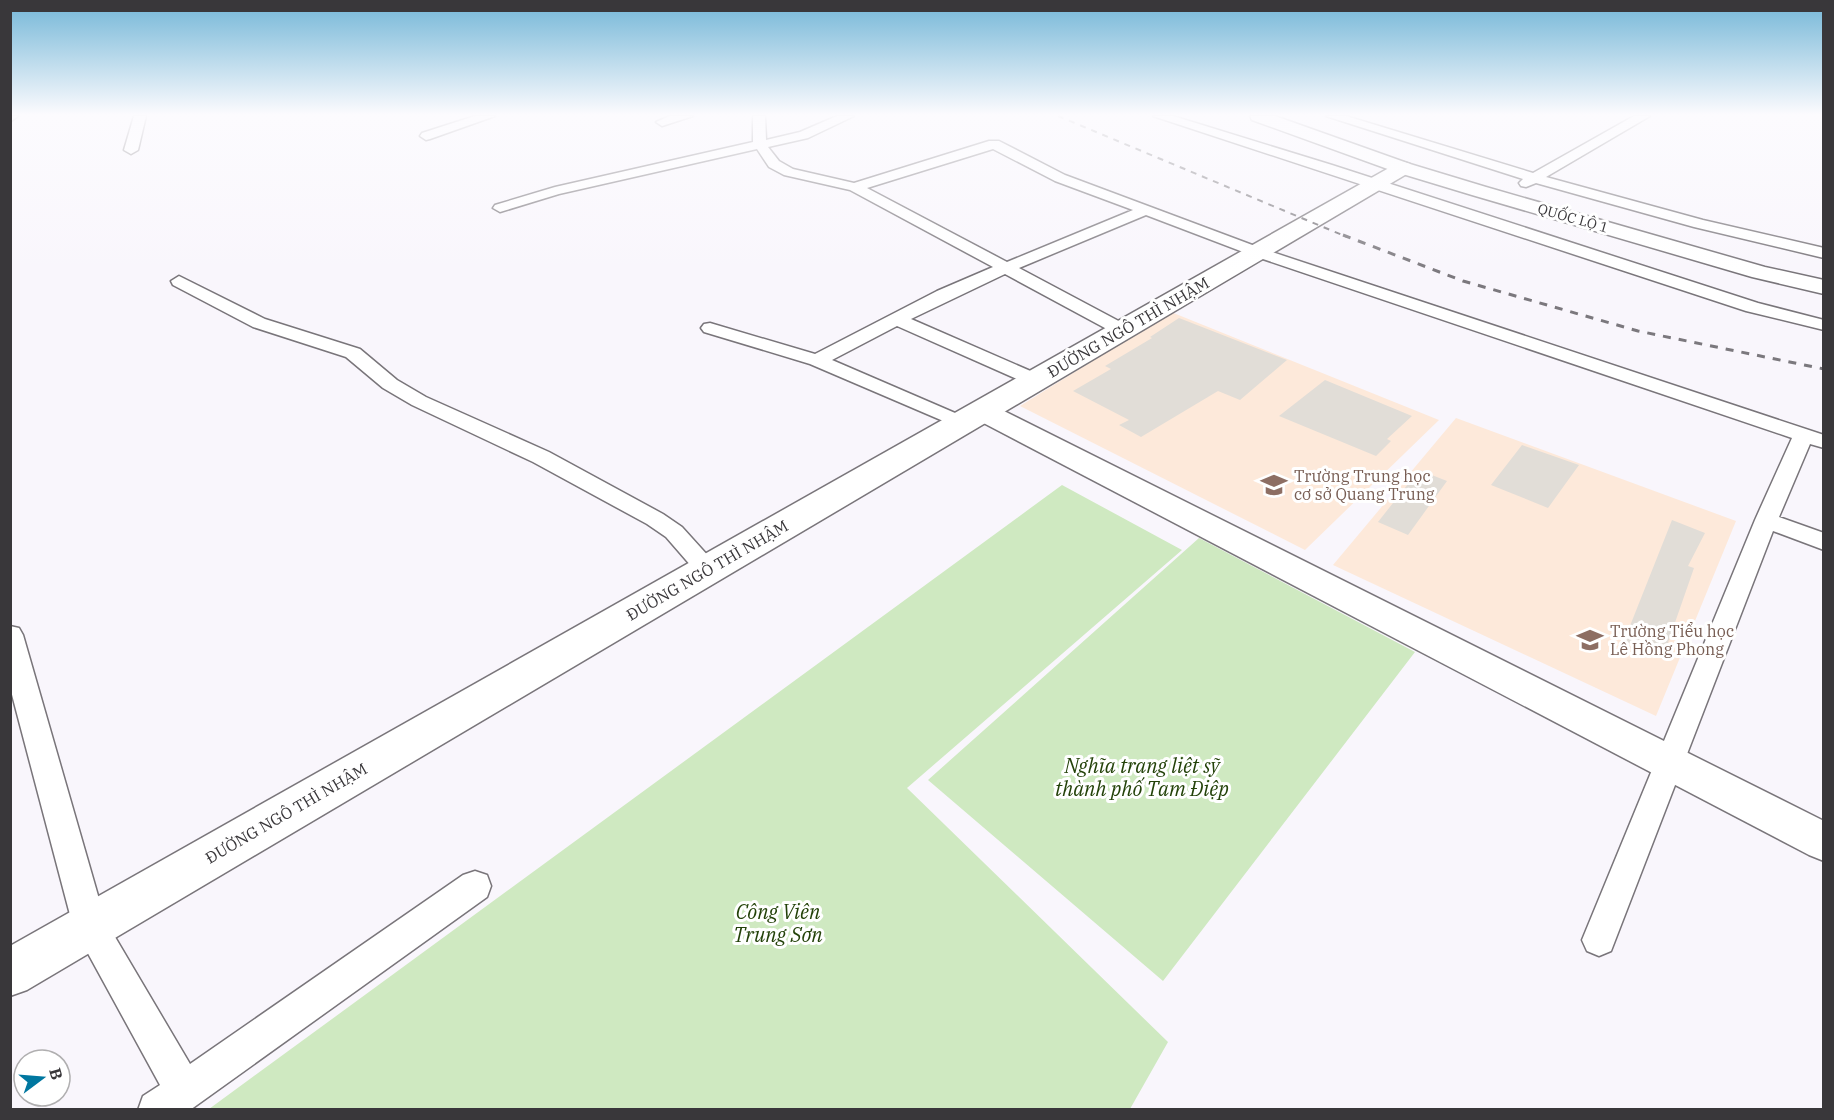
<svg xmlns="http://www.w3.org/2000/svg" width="1834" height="1120" font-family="'IBM Plex Serif',serif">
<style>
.education{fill:#fde9da}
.green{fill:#cfe9c1}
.building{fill:#e1ddd7}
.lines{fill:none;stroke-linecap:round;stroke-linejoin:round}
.street-casing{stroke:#79757a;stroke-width:3}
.secondary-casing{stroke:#79757a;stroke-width:3}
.primary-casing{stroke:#79757a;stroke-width:3}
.highway-casing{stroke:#79757a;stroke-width:3}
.street{fill:#fff;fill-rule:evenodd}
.secondary{fill:#fff;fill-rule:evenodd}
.primary{fill:#fff;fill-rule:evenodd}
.highway{fill:#fff;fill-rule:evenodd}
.rail-far1{stroke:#7b787d;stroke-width:2;stroke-dasharray:6 6;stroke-linecap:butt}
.rail{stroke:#7b787d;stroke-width:3;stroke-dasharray:8 8;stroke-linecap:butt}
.labels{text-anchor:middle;stroke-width:6;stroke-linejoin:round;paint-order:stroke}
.far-street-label{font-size:14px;fill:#39373a;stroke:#fff}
.street-label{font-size:16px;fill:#39373a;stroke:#fff}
.education-label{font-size:16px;fill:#785e54;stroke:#fff;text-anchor:start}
.near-park-label{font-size:20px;font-style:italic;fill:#234209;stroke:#fff}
</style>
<rect width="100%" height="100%" fill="#f9f6fc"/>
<!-- education -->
<path class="education" d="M1171,312l268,108 -134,130 -285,-144z
M1456,418l280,103 -80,195 -323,-151z"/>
<!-- green -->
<path class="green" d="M1062,485l120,65 -275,238 261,254 -38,67h-921z
M1199,538l216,114 -252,329 -235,-201z"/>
<!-- building -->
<path class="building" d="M1179,318l108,42 -47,40 -22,-9 -77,46 -22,-12 10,-5 -56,-29 38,-22 -6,-3 47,-28 -2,-1z
M1325,380l87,36 -25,23 4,2 -15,15 -97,-40z
M1522,445l57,20 -31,43 -57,-23z
M1419,470l28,11 -39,54 -30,-13z
M1672,520l33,13 -17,33 6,2 -31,89 -39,-16z"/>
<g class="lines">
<!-- street casing -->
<g class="street-casing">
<path id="street" d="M10,116h8l-8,6z
M134,116h12l-8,34 -7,4 -7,-4z
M475,116h20l-65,23 -4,1 -6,-4 2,-3z
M670,116h23l-31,10 -6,-4z
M753,116h12l1,24 34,-8 37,-16h17l-46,22 -40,9 11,14 14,8 61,14 135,-42h10l66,34 198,74 561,186v13l-14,-4 -31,73 45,16v17l-51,-19 -162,420 -12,5 -12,-5 -5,-11 173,-420 37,-82 -541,-183 -105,-40 -127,53 109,58 3,4 -3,4h-12l-111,-60 -94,45 131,57 3,4 -3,4h-14l-131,-58 -65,34 137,59 3,4 -3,4 -7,2 -152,-65 -106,-32 -3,-4 3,-4 6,-1 105,31 122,-63 56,-24 -143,-77 -66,-15 -15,-8 -12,-18 -198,45 -59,18 -7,-4 2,-3 60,-18 198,-45zM993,149l62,32 78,29 -126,52 -140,-74z
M1153,116h20l159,49 426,138 66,17v10l-78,-19z
M1326,116h20l187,57 101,-57h16l-104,61 157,43 121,28v10l-130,-31 -158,-44 -10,4 -5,-1 -2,-3 4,-4z
M179,276l86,43 95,30 37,31 29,17 123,55 114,62 19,13 38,42 -3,6 -9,2 -9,-2 -33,-38 -19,-13 -114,-62 -121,-57 -29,-17 -37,-31 -93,-30 -80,-42 -2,-4z
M10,626l9,2 4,7 82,285 85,144 273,-189 12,-4 12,4 4,11 -4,11 -297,213h-52l5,-14 17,-11 -87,-159 -63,-239z"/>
</g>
<!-- secondary casing -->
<g class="secondary-casing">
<path id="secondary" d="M982,403l10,2 832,416v40l-15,-6 -837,-438 -4,-6 4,-6z"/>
</g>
<!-- primary casing -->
<g class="primary-casing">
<path id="primary" d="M1403,162l7,2 2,4 -2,4 -1383,818 -17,6v-50l1386,-782z"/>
</g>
<!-- highway casing -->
<g class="highway-casing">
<path id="highway" d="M1250,116h25l135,48 76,23 279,80 59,13v14l-72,-17 -280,-82 -76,-23 -144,-52z"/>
</g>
<!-- street -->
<use href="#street" class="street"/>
<!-- secondary -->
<use href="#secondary" class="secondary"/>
<!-- primary -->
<use href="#primary" class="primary"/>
<!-- highway -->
<use href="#highway" class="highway"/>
<!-- rail-far1 -->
<path class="rail-far1" d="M1058,116l289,121"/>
<!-- rail -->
<path class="rail" d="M1343,235l120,46 175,50 186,38"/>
</g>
<!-- sky -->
<linearGradient id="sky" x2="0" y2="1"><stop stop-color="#73b6d7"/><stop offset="0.42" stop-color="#fcfbfe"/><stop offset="1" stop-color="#fcfbfe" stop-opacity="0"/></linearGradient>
<rect width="1834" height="273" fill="url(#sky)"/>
<!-- icons -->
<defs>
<g id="school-bare" transform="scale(2.07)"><path d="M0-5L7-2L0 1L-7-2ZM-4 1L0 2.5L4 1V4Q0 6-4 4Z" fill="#8d6e63" stroke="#fff" stroke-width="2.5" paint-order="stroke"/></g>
</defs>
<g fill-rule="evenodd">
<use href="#school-bare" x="1274" y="485"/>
<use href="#school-bare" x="1590" y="640"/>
</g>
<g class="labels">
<!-- far-street labels -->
<g class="far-street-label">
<text transform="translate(1573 218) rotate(16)" y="5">QUỐC LỘ 1</text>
</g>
<!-- street labels -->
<g class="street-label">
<text transform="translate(1128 327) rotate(-30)" y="6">ĐƯỜNG NGÔ THÌ NHẬM</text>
<text transform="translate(707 570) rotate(-30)" y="6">ĐƯỜNG NGÔ THÌ NHẬM</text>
<text transform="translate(286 813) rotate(-30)" y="6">ĐƯỜNG NGÔ THÌ NHẬM</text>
</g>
<!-- education labels -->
<g class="education-label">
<text x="1294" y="482">Trường Trung học<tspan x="1294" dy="18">cơ sở Quang Trung</tspan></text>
<text x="1610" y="637">Trường Tiểu học<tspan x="1610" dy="18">Lê Hồng Phong</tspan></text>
</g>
<!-- near-park labels -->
<g class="near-park-label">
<text x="1142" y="773">Nghĩa trang liệt sỹ<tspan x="1142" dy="23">thành phố Tam Điệp</tspan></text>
<text x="778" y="919">Công Viên<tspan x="778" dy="23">Trung Sơn</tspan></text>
</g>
</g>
<!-- border -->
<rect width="1834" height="1120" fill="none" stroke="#39373a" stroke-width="24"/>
<!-- north arrow -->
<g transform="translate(42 1078) rotate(74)"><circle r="28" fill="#ffffff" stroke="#b0afb0" stroke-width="1.5"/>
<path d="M0-4.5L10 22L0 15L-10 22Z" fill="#0077a0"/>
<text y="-9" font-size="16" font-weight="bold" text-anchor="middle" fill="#39373a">B</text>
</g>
</svg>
